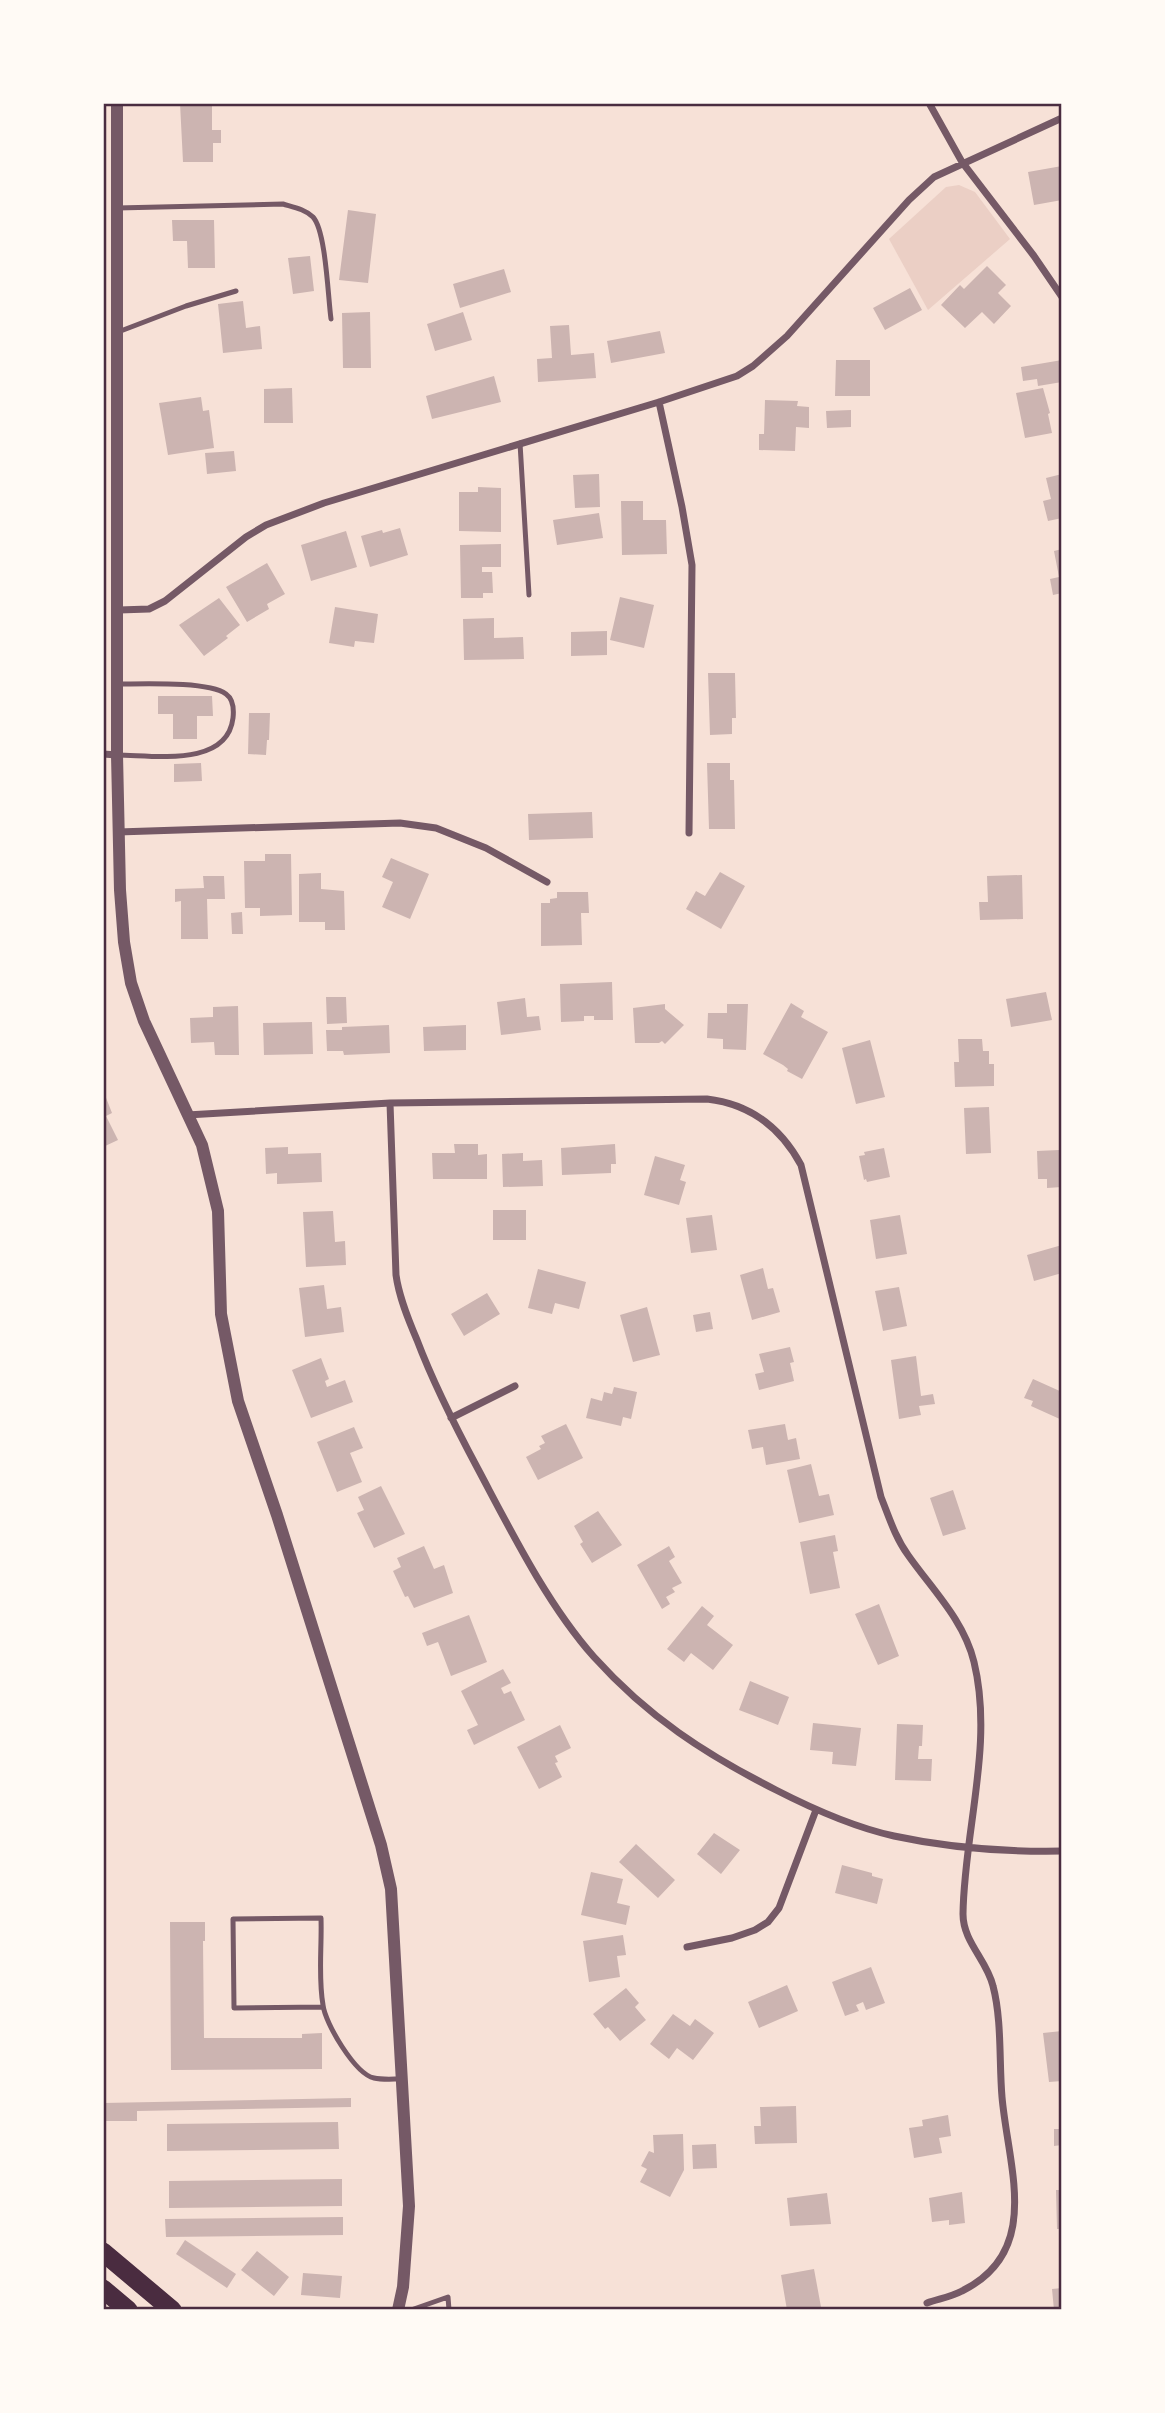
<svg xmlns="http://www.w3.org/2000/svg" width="1165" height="2413" font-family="'Open Sans',sans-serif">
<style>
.green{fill:#ebcfc5}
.building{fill:#ccb4b1}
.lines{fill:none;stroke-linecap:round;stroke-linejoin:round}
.service{stroke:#755966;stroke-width:5}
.minor{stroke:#755966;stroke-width:7}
.tertiary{stroke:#755966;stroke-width:12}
.trunk{stroke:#4a2c40;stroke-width:19}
.neatline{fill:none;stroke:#4a2c40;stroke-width:2.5}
</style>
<rect width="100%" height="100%" fill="#f7e1d7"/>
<!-- green -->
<path class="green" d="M959,185l16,7 35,47 -82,71 -39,-71 57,-52z"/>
<!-- building -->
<path class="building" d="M180,103h32v27h9v13h-8v19h-30z
M1062,166v34l-28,5 -6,-33z
M348,210l28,4 -8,69 -29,-3z
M172,220h42l1,48h-27l-1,-27h-14z
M310,256l4,35 -21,3 -5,-36z
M987,266l19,19 -8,8 13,13 -17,18 -12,-12 -17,16 -24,-23 19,-20 4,4z
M504,269l7,23 -51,16 -7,-24z
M910,288l12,22 -37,20 -12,-22z
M243,301l3,27 14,-2 2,23 -39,4 -5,-49z
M370,312l1,56h-28l-1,-55z
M463,312l9,28 -37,11 -8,-27z
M569,325l2,30 23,-2 2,25 -58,4 -1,-23 15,-1 -2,-32z
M660,331l5,22 -54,10 -4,-22z
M836,360h34v36h-35z
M1062,360v22l-24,4 -1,-7 -14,2 -2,-14z
M494,376l7,26 -69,17 -6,-23z
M292,388l1,35h-29v-34z
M1043,388l7,25 -2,1 4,19 -27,5 -9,-45z
M201,397l2,14 6,-1 5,38 -46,7 -9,-52z
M765,400l33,1 -1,5 12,1v21l-13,-1 -1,24 -36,-1v-16h5z
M851,410v17l-24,1 -1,-17z
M234,451l2,20 -29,3 -2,-21z
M599,474l1,33 -25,1 -2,-33z
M1062,474v44l-14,3 -5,-20 8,-2 -5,-21z
M478,487l23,1v44l-42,-1v-39h19z
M621,501h22v19h23l1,34 -45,1z
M599,513l4,25 -46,7 -4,-25z
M400,528l8,27 -38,12 -9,-31 21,-6 1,3z
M346,531l11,36 -46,14 -10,-36z
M501,544v23h-19v5h10l1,21h-10v5h-22l-1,-53z
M1062,549v44l-9,2 -3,-16 9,-2 -5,-26z
M267,563l18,31 -18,10 2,5 -22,13 -21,-35z
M620,597l34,8 -10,43 -34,-8z
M219,598l21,27 -14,11 2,2 -24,18 -25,-31z
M335,607l43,7 -4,29 -19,-2 -1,6 -25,-4z
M494,618v20l29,-1 1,22 -60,1 -1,-41z
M607,631v24l-36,1v-24z
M708,673h27l1,45h-4v16l-22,1z
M158,696h54l1,20h-16v23h-24v-25h-15z
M249,713h21l-1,27h-2l-1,15 -18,-1z
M201,763l1,18 -28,1v-18z
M707,763h23v17h4l1,49h-26z
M592,812l1,26 -64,2 -1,-26z
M265,854h26l1,61 -32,1v-8h-15l-1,-47h21z
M391,858l38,16 -19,45 -28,-12 11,-25 -11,-5z
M720,872l25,14 -24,43 -35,-20 10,-18 9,5z
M321,873v16l23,2 1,39h-20v-8h-26v-48z
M1022,875l1,44 -43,1 -1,-18h9l-1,-26z
M203,876h21l1,23h-18l1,40h-27v-38l-6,1v-13l29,-1z
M557,892h31l1,21h-8l1,32 -41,1v-43h9v-4l7,-1z
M242,912l1,22h-11l-1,-21z
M612,982l1,38h-19v-4h-10v5l-23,1 -1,-38z
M1046,992l6,28 -41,7 -5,-28z
M326,997h20l1,26 -20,1z
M525,998l2,19 12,-1 2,14 -40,5 -4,-33z
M791,1003l13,8 -3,6 27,15 -26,47 -15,-8 1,-2 -5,-4 -20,-11z
M665,1004v5l19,16 -19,19 -3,-3 -3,2h-24l-2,-35z
M727,1004h21l-2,46 -23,-1v-10l-16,-1 1,-25h19z
M238,1006l1,49h-24l-1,-13 -23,1 -1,-25 23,-1v-10z
M312,1022l1,32 -49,1 -1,-32z
M389,1025l1,28 -46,2 -1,-4h-16l-1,-21h16v-3z
M466,1025v25l-42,1 -1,-24z
M958,1039h24l1,12h6v13h5v22l-39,1 -1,-25h5z
M870,1040l15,57 -29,7 -14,-56z
M103,1090l9,23 -6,3 12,24 -15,7z
M989,1107l2,46 -25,1 -2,-46z
M1059,1142h3v45l-15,1v-9h-9l-1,-28 22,-1z
M454,1144h24v11l9,-1v25h-54l-1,-26h23z
M615,1144l1,20h-5v9l-49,2 -1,-27z
M288,1147v7l33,-1 1,29 -45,2v-11l-11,1 -1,-26z
M884,1148l6,29 -23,5 -1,-3 -2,1 -5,-24 6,-1 -1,-3z
M523,1153v8l19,-1 1,26 -40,1 -1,-33z
M655,1156l30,9 -5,15 6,2 -7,23 -35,-10z
M493,1210h33v30h-33z
M333,1211l2,31 10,-1 1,24 -40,2 -3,-55z
M712,1215l5,35 -26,3 -5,-35z
M900,1215l7,39 -31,5 -6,-39z
M1062,1245v28l-28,8 -7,-26z
M763,1268l5,21 5,-1 7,24 -28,8 -12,-45z
M538,1269l48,13 -7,27 -24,-6 -3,11 -24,-6z
M324,1285l3,24 14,-2 3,25 -39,5 -6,-49z
M899,1287l8,39 -24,5 -8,-40z
M487,1293l13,21 -36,22 -13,-22z
M647,1307l13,48 -27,7 -13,-47z
M710,1312l3,17 -17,3 -3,-17z
M790,1347l4,15 -4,1 4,18 -35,9 -4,-16 9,-2 -5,-18z
M916,1356l5,40 12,-2 2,10 -16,2 2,9 -22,4 -8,-59z
M321,1358l8,21 -4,2 2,6 18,-7 8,22 -42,16 -19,-48z
M1033,1379l29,13v28l-31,-14 2,-5 -9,-3z
M614,1387l23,5 -6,27 -8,-2 -2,9 -35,-8 5,-20 11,3 2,-9 8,2z
M566,1424l17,34 -45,22 -12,-23 15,-8 -2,-3 6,-3 -4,-7z
M785,1424l3,16 8,-2 4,21 -34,6 -3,-18 -11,2 -4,-19z
M354,1427l9,21 -13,5 12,29 -25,10 -20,-50z
M811,1464l8,32 10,-2 5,21 -35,8 -12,-53z
M381,1486l24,48 -31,14 -17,-35 7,-3 -6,-13z
M953,1490l13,39 -23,7 -13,-38z
M598,1511l24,34 -30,18 -12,-19 3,-2 -9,-16z
M835,1535l3,16 -5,1 7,36 -30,6 -10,-52z
M424,1546l10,23 10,-4 9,28 -39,15 -6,-12 -3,1 -12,-26 8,-4 -4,-9z
M669,1546l6,11 -6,4 13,22 -10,5 3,4 -9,5 4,7 -8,5 -25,-44z
M879,1604l20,52 -21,9 -23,-51z
M702,1606l12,10 -7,9 26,20 -20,25 -22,-17 -7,9 -17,-13z
M469,1615l18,47 -36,14 -13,-34 -11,4 -5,-13z
M503,1669l8,14 -10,5 3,6 7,-3 14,29 -51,25 -7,-15 11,-5 -17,-34z
M750,1681l39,16 -11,28 -39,-15z
M813,1723l48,5 -5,38 -24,-2 1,-12 -23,-2z
M897,1724l26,1 -1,21h-3l-1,13h14l-1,22 -36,-1z
M560,1725l11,23 -16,8 3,6 -3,1 7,14 -23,12 -22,-42z
M714,1833l26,17 -19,24 -24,-20z
M636,1844l39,36 -17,18 -39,-36z
M842,1865l30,8v3l11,3 -6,25 -42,-11z
M591,1872l32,7 -6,24 13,3 -4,19 -45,-10z
M170,1922h35v19h-2l1,97h98v-4l20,-1v36l-151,1z
M623,1935l3,20 -9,1 3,21 -31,5 -6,-41z
M871,1967l14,36 -19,7 -3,-8 -7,3 3,6 -14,5 -13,-34z
M787,1985l11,26 -39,17 -11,-26z
M626,1988l13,15 -4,4 11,13 -26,21 -12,-14 -3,2 -12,-15z
M673,2014l17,12 5,-7 19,14 -21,27 -16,-12 -8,11 -19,-15z
M1062,2031v50l-13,1 -6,-49z
M351,2098v9l-214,4v10h-34v-18z
M796,2106l1,37 -42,1 -1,-18h7l-1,-19z
M948,2115l3,21 -12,2 3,15 -28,5 -5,-30 14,-2 -1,-6z
M338,2122l1,27 -172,2v-27z
M1054,2129h8v16l-8,1z
M683,2134l1,36 -14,27 -30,-15 7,-13 -6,-3 8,-15 5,2 -1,-18z
M716,2144l1,24 -24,1 -1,-24z
M342,2179v27l-173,2v-27z
M1056,2190h6v39h-5z
M962,2192l3,31 -16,2v-5l-17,2 -3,-24z
M827,2193l4,31 -41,2 -3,-28z
M343,2217v18l-177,2 -1,-18z
M185,2240l51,34 -9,14 -51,-34z
M257,2251l32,26 -15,19 -33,-26z
M814,2269l7,38 -34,3 -6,-35z
M303,2273l39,3 -2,22 -39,-3z
M1062,2288v22h-8l-2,-21z"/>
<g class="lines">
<!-- service -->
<path class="service" d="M117,208l166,-4c10,3 22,5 30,13 13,14 15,81 18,102
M118,332l68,-26 50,-15
M520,443l9,152
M117,755c36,0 110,13 116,-37 1,-9 0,-19 -7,-24 -18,-13 -84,-10 -107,-10
M323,2007l-89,1 -1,-89 88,-1c1,28 -3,59 2,87 2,18 32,69 51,73 8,2 19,1 27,1
M411,2310l37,-13 1,13"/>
<!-- minor -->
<path class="minor" d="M929,103l33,59 72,94 28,41
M659,402l23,105 10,58 -3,268
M119,610l30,-1 16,-8 81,-64 20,-12 58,-22 335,-101 78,-26 16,-10 34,-30 122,-136 25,-23 128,-59
M103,754l14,1
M118,832l282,-9 36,5 50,20 61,34
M390,1103l6,172c3,22 12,44 21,65 17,45 38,86 61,129 33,62 69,135 116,188 54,60 111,97 182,133 37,19 77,37 118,46 55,12 111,16 168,15
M187,1115l203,-12 317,-4c43,5 74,29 94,66l80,332c8,20 14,40 27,58 23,33 56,65 66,107 20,82 -10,169 -11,252 0,28 24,46 30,72 9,34 6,76 9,111 6,70 41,154 -40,194 -11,6 -24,8 -35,12
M451,1418l64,-32
M687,1947l45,-9 23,-8 13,-8 11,-14 37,-98"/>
<!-- tertiary -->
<path class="tertiary" d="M117,103v652l3,135 4,52 7,41 13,38 58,124 16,66 3,103 17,87 39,114 104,330 10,44 18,317 -6,81 -5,23"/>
<!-- trunk -->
<path class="trunk" d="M103,2252l69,58
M103,2289l25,21"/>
</g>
<!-- border -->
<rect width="1165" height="2413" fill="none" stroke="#fffaf5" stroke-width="210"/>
<rect x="105" y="105" width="955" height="2203" class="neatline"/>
</svg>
